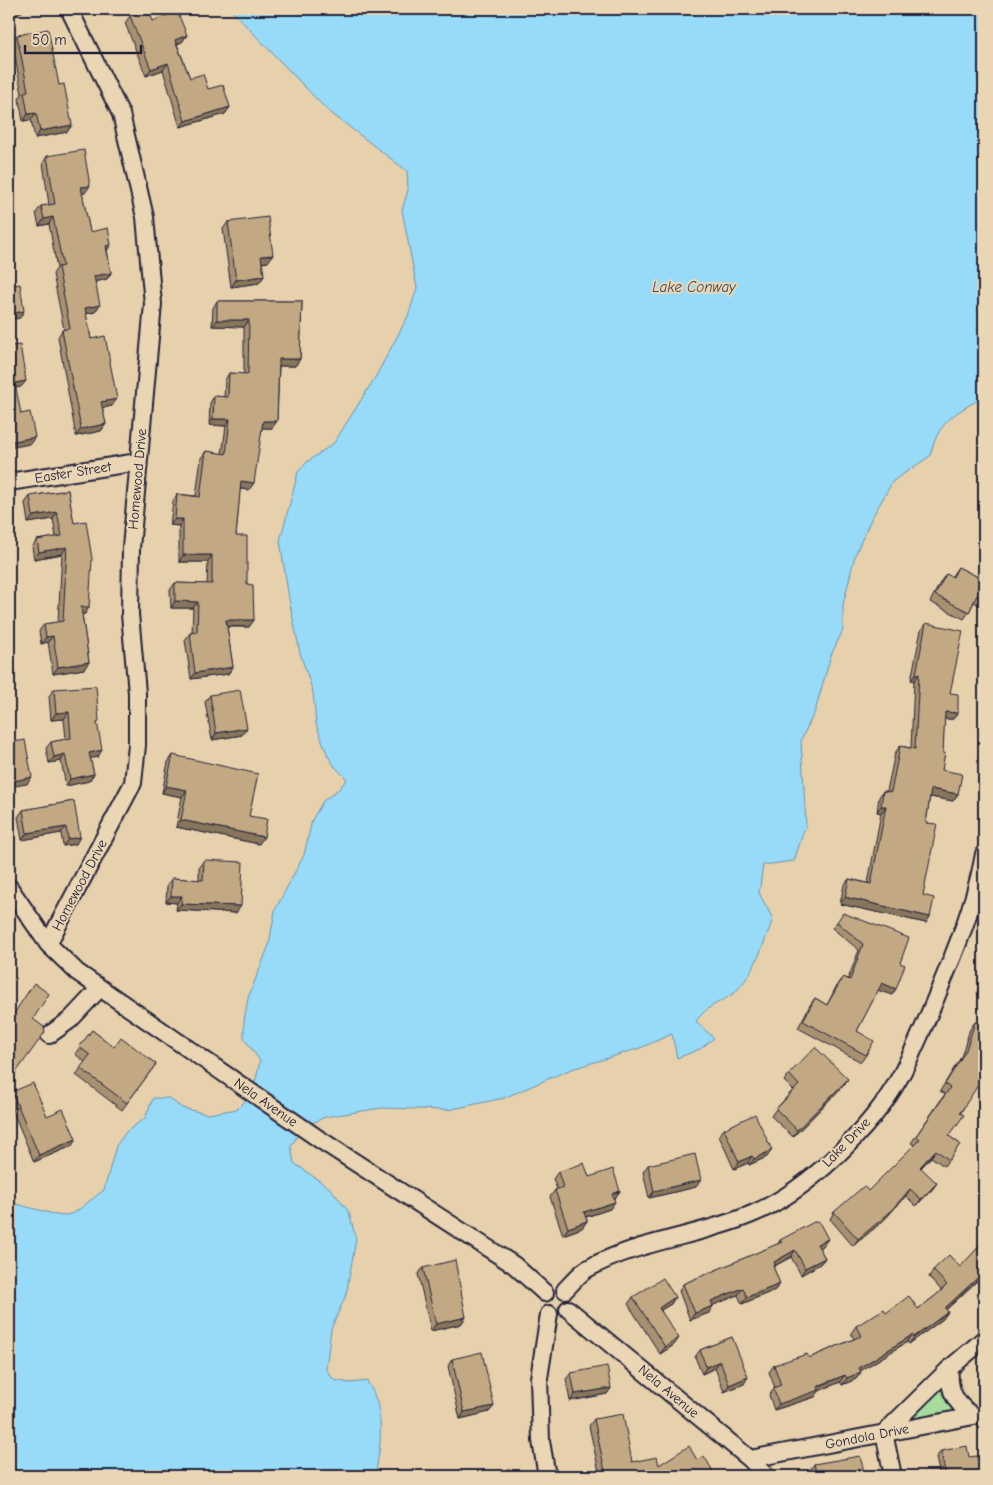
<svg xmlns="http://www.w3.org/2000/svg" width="993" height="1485" font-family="'Comic Neue',sans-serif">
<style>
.green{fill:#a8dc9e;stroke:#657f6c}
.water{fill:#97dbf9;stroke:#6891ad}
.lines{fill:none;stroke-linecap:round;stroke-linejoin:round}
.minor-casing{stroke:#22223b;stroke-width:20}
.minor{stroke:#ead6b4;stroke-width:16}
.wall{fill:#a89171;stroke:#22223b}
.shaded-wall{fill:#88765c;stroke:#22223b}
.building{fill:#c3a983;stroke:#22223b}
.labels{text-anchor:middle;stroke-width:4;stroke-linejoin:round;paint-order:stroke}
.street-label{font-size:14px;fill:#22223b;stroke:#ead6b4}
.water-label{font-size:15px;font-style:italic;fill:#394761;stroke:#ead6b4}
</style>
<rect width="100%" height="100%" fill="#e7d1ac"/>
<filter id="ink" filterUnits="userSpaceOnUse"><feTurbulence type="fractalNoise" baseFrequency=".02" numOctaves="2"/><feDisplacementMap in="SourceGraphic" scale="10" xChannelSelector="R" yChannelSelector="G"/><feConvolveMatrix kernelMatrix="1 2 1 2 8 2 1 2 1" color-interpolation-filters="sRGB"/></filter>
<g filter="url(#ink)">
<!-- green -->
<path class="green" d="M943,1385l12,28 -53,11z"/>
<!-- water -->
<path class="water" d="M230,9h754v388c-30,16 -46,25 -54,59l-37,25 -22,38 -16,36 -12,50v25l-12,25 -16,56 -14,29 5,84 -12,37 -31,4 -4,28 14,26c-9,23 -17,51 -35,70 -13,14 -31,14 -42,33l18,16 -14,11 -23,9 -5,-24 -32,14 -71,22 -65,28 -56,12 -67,-2 -56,9 -23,11 -11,18 3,17 37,26 18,23 7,27 -10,56 -15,34 -5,40 8,11 16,3 17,-2c19,28 14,64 8,95h-366v-274l52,14 13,-3 30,-23 12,-44 10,-14 19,-14 8,-20h16l13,10 26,6 29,-5 9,-9 10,-21 4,-18 -16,-23v-17l4,-23 21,-53 6,-35 29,-55 8,-35 11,-19 16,-12 8,-10 -12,-12 -7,-11 -12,-32 -3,-32 -13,-39 -11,-54 -9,-58 18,-69 9,-10 27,-19 42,-67 32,-60 9,-28 -15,-78 6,-20 -1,-19 -80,-61z"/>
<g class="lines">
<!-- minor casing -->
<g class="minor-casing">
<path id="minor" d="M9,482l129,-20
M9,887l39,57 29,28 242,167 195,126 31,28
M48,944l85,-161 4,-38v-52l-7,-79 1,-66 22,-244 -8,-87 -24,-103 -52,-105
M49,1035l21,-15 30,-32
M565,1290c7,-7 14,-16 22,-21 52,-29 111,-32 165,-55 54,-22 120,-86 148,-137 18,-34 32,-69 46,-104 16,-38 31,-79 38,-119
M568,1309l182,150 16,17
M950,1368c-2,23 5,35 23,48
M884,1433l66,-65 34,-29
M884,1433l9,43
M750,1459l234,-45
M547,1476l-6,-35 -2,-63 10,-64"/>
</g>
<!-- minor -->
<use href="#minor" class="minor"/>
</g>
<!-- wall -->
<path class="wall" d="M130,16l23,5 34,14 -5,7 -5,2 13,34 18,11 22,18 -5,7 -45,13 -17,-57 -17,6 -21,-53z
M17,35l42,50 13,40 -5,7 -32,6 -4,-18 -8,1 -4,-22 3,-5 -10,-52z
M47,156l38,37h-3l8,39 21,13 -4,5 4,23 -4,6 -12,3v30l-9,2 5,25 21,67 -10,2 4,16 -5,7 -25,5 -18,-99 4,-7h2l-11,-56 4,-6 -8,-44 -10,2 -3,-13 5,-7 8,-1 -6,-42z
M228,222l40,40 -6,1 2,13 -5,7 -28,4 -8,-58z
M217,301h85l-2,58 -5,7h-16l-2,55 -5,7h-10l-13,62 -9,-1 -4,47 11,48 7,36 -5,7h-22l6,40 -5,7 -37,5 -6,-39 5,-7h2l1,-25h-22l-1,-18 5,-7 32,1 1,-22h-29v-36l-9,-1 3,-24 4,-7 19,2 5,-38 5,-7 16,3 4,-28 -17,-1 1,-22 4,-7 10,1 1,-17 4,-7 15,1v-47l-32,-1 1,-18z
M68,490l21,117 -4,7h-3l7,48 -5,7 -31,5 -5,-32 -7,2 -2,-13 5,-7 14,-2 4,-68 -28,5 -2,-12 5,-7 19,-3 -3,-18 -25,4 -3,-20 5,-7z
M984,554v9l-3,-4z
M958,567l26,13v28l-10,-6 -5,10 -5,7 -34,-17 11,-21 5,-7 5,3z
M926,623l24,70 8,20 -5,6h-9l-2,51 16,24 -5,7 -23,-4 -4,26 -3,72 3,28 -86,-19 4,-19 5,-6 19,4 13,-70 -4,-1 2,-15 4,-6h4l8,-38 5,-7 11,2 3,-67 -3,-1 10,-50z
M54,689l43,35 1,33 -8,1 4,16 -5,7 -23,5 -5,-25 -12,2 -3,-15 5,-6 15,-3 -2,-20 -13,1 -2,-24z
M210,695l32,40 -30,5 -7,-38z
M173,755l76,61 10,28 -83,-17 6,-30 -20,-4 6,-31z
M74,801l2,43 -13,2 -2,-13 -39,7 -4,-23 5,-7z
M204,860l32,53 -60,-3 1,-7 -11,-1 1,-17 5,-7 27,2v-13z
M837,922l63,41 -8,32 -14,-5 -21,41 9,24 -5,7 -63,-34 12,-23 5,-7 12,7 11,-22 5,-6 5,2 11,-29 -27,-22z
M984,973v22l-7,-2 6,-18z
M984,1008v60l-35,68 11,8 -16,22 -13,-9 -10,11 11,22 -16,16 -10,-10 -23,25 -30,25 -23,-27 4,-7 34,-21 46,-46 -3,-2 34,-49 -5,-3 21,-34 9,-28 5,-7 5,1z
M92,1030l22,17 42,17 -34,46 -46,-35 9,-13 -10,-8z
M789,1074l59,5 -5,7 -50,51 -22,-21 5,-7 17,-19 -9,-9z
M12,1092l35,24 25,30 -38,16 -25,-60v-5z
M724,1129l43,28 -18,8 -1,-2 -14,6 -15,-33z
M648,1165l48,22 -47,11 -6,-26z
M558,1172l31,5 31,14 -5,7h-1l-4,11 -24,8 1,4 -5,7 -19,7 -13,-38 5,-7 2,-1 -4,-10z
M984,1230v10l-4,-4z
M780,1240l43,6 -4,2 6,10 -5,6 -19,11 -10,-18 -18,10 7,17 -5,6 -33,14 -4,-9 -25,10v1l-4,7 -19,7 -11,-29 4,-7 95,-40z
M960,1267l18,13 -32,30 -3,9 -34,25 -2,-2 -47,29 1,1 -5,7 -14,6 -2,-3 -21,9 -4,6 -41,13 -5,-15 6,-7 -6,-16 5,-7 35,-7 45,-19 -3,-6 5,-7 30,-13 32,-4 17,-13 6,-6 -12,-13 4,-7z
M423,1268l43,49 -5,7 -30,7 -13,-57z
M633,1297h42l-4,7 -10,6 13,35 -14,9 -32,-50z
M732,1337l12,47 -20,8 -9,-24 -13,6 -7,-17 5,-7z
M452,1359l42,47 -5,6 -29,7 -12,-53z
M571,1373l40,15 -4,6 -37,7 -4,-22z
M594,1419l38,43 27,3 38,-5 19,16h-116l-11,-50z
M941,1451l28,6 12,19h-41l-4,-18z
M814,1464l51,12h-58v-2z"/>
<!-- shaded-wall -->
<path class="shaded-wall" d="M19,9h5l-1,2 -14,8v-5z
M187,35l-5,7 -11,4 4,-6z
M168,63l-5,7 -17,6 5,-7z
M230,107l-5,7 -45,13 5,-6z
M36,113l-5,7 -8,1 5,-7z
M72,125l-5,7 -32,6 5,-7z
M90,186l-5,7 -9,1 5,-7z
M53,217l-4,7 -10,2 5,-7z
M111,245l-5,7v-6z
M273,255l-5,7 -12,1 5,-7z
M111,273l-4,6 -17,4 4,-7z
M264,276l-5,7 -28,4 5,-7z
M100,305l-5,7 -15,3 5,-7z
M24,311l-4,7 -11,2v-6z
M217,320h32l-5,7 -32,-1z
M279,359h21l-5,7h-20z
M26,381l-5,6 -11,2 5,-6z
M117,399l-5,7 -15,3 4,-7z
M213,419h17l-4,7 -17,-1z
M263,421h14l-5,7h-14z
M106,424l-5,7 -25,5 5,-7z
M35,437l-5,7 -21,4v-6z
M241,481l13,2 -5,7 -13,-2z
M57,512l-4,7 -25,4 5,-7z
M175,519h8l-4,7 -9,-1z
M67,547l-5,7 -28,5 5,-7z
M183,555h29l-4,7h-29z
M175,601l23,1 -5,6h-22z
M81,607h8l-4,7h-9z
M226,620h28l-5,7 -27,-1z
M53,636l-5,6 -7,2 5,-7z
M89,662l-5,7 -31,5 5,-7z
M233,667l-5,7 -37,5 4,-6z
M916,674h3l-5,7 -3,-1z
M69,712l-5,7 -13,1 5,-7z
M945,712l13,1 -5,6h-13z
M247,728l-5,7 -30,5 4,-7z
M102,750l-4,7 -14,3 5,-7z
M65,754l-4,7 -12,2 5,-6z
M94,774l-5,7 -23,5 4,-7z
M32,777l-5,7 -18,3v-5z
M166,786l21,4 -5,7 -20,-4z
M931,789l27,5 -5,7 -27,-5z
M881,806h5l-5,7 -4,-1z
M181,820l83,17 -5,7 -83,-17z
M66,827l-5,6 -39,7 5,-7z
M80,837l-4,7 -13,2 5,-7z
M171,896h11l-5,7 -11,-1z
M845,897l85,20 -4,6 -86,-19z
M181,904l60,2 -5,7 -60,-3z
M882,983l14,6 -4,6 -15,-5z
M982,986l2,1v8l-7,-2z
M848,1079l-5,7 -50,51 4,-7z
M76,1139l-4,7 -38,16 5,-7z
M772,1150l-5,7 -18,8 5,-6z
M936,1150l-5,7 -16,16 5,-6z
M752,1156l-4,7 -14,6 5,-7z
M701,1180l-5,7 -47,11 5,-7z
M937,1183l-5,7 -16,16 5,-7z
M910,1189l-4,7 -23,25 -30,25 5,-7z
M620,1191l-5,7 -8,2 5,-6z
M615,1202l-5,7 -31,10 5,-7z
M587,1221l-5,7 -19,7 5,-7z
M828,1239l-5,7 -10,5 4,-7z
M795,1250l-4,7 -17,9 -4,5 4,-9z
M825,1258l-5,6 -19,11 4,-7z
M984,1272v2l-6,6 -38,35 5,-7z
M780,1284l-5,6 -33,14 5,-7z
M743,1288l-5,7 -31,13 4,-7z
M675,1297l-4,7 -17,10 5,-6z
M713,1306l-4,7 -19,7 5,-7z
M948,1312l-5,7 -34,25 5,-7z
M466,1317l-5,7 -30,7 5,-7z
M912,1335l-5,7 -53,33 5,-7z
M679,1338l-5,7 -14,9 5,-7z
M720,1361l-5,7 -13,6 4,-7z
M861,1372l-5,7 -14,6 5,-7z
M845,1375l-5,7 -21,9 -4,6 -41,13 5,-6z
M748,1377l-4,7 -20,8 5,-7z
M611,1388l-4,6 -37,7 5,-7z
M494,1406l-5,6 -29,7 4,-7z
M674,1474l-2,2h-9z"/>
<!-- building -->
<path class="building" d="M9,9h10l-10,5z
M148,9l5,12 24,-10 10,24 -12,5 15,38 13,-4 5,15 15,-4 7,22 -45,14 -17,-58 -17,6 -21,-53z
M48,29l11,56 5,-1 8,41 -32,6 -4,-18 -8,1 -4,-22 4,-1 -11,-56z
M84,150l6,36 -9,1 9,45 18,-4 3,17 -5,1 5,27 -17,3 6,29 -15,3 6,31 14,-3 12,63 -16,3 5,22 -25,5 -19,-99 8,-2 -12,-61 5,-1 -10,-49 -9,2 -3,-13 14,-2 -8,-48z
M268,217l5,38 -12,1 3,20 -28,4 -8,-58z
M9,253l6,32 5,-1 4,27 -15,3z
M217,301h85l-2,58h-21l-2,62h-14l-9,62 -13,-2 -5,55h11v48l6,1 1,35h-28l7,47 -38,6 -5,-40 7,-1 1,-30 -23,-1v-18l37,1v-29h-29v-36h-8l2,-25 23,3 6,-46 20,3 4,-35h-17l1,-23 14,1 1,-24 19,1 1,-54h-32z
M9,329l3,17 8,-1 6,36 -11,2 6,31 9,-2 5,25 -26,5z
M68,490l6,33 12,-2 6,38 -3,48h-8l8,55 -31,5 -5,-31 -7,1 -2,-13 19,-3 4,-74 -28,5 -2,-12 25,-4 -5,-24 -24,4 -3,-20z
M958,567l26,13v18l-7,-3 -8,17 -34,-17 11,-21 7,3z
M926,623l37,8 -13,62 8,1v19l-13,-1 -2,41h2l-3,17 20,4 -4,20 -27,-5 -5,34 11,1 -14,71 11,3 -4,19 -85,-20 4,-18 22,5 15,-78h-5l2,-15 8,1 9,-46 15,3 4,-75h-3z
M96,686l3,35 -2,1 5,28 -13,3 5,21 -24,5 -5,-25 -11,3 -3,-15 20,-4 -2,-26 -13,1 -2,-24z
M240,690l7,38 -31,5 -6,-38z
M25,740l7,37 -23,5v-39z
M173,755l85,19 -9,42 18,3 -3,18 -83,-17 6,-30 -21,-4z
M74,801l6,36 -12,2 -2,-12 -39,6 -4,-23z
M204,860l39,2 -2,44 -60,-2 1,-8h-11l1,-18 31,2z
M843,913l66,25 -9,25 5,2 -9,24 -14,-6 -25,48 17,10 -8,14 -63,-34 12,-23 12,7 16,-28 7,3 13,-36 -26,-22z
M9,971l3,8 -3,2z
M984,979v8l-2,-1z
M34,983l15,11 -16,25 11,8 1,5 -36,50v-65l2,1z
M984,1017v51l-3,5 3,2v1l-24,37 4,2 -15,21 11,8 -11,16 -13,-10 -16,17 17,16 -16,16 -11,-10 -22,25 -30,25 -24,-27 30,-26 4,5 52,-52 -4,-3 34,-48 -5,-4 21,-34 9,-28 7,2z
M92,1030l22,17 7,-10 35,27 -29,39 -47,-35 10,-13 -11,-8z
M815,1047l33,32 -51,51 -21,-21 23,-24 -10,-11z
M33,1083l14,33 16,-7 13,30 -37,16 -27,-63z
M755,1114l17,36 -18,9 -2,-3 -13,6 -15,-33z
M695,1154l6,26 -47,11 -6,-26z
M584,1163l5,14 24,-8 7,22 -8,3 3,8 -31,10 3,9 -19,7 -13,-38 8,-3 -5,-15z
M814,1222h5l9,17 -11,5 8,14 -20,10 -10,-18 -21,12 1,3 -2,1 7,18 -33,13 -4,-9 -32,13 2,5 -18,7 -12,-29 99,-42 -2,-2z
M984,1241v31l-39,36 3,4 -34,25 -2,-2 -53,33 2,4 -14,6 -2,-3 -27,11 1,4 -40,14 -6,-16 8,-3 -7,-20 33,-11 2,4 52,-22 -5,-10 28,-17 2,4 23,-17 9,13 17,-13 12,-11 -14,-15 16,-15 11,12z
M455,1260l11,57 -30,7 -13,-56z
M663,1278l12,19 -16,11 20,30 -14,9 -32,-50z
M732,1337l16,40 -19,8 -9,-24 -14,6 -6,-17z
M482,1352l12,54 -30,6 -12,-53z
M607,1366l4,22 -36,6 -4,-21z
M623,1414l9,48 25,-5 2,8 30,-19 8,14 7,-4 12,20h-41l-1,-2 -11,2h-57l-12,-57z
M967,1446l2,11 8,-1 4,20h-35l-5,-25z
M860,1456l5,20h-48l-3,-12z"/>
</g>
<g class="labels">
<!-- street labels -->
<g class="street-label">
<text transform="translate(73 472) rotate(-9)" y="5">Easter Street</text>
<text transform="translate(137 479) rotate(-85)" y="5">Homewood Drive</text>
<text transform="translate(79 885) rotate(-62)" y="5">Homewood Drive</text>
<text transform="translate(266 1102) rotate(35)" y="5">Nela Avenue</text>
<text transform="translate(846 1142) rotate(-46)" y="5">Lake Drive</text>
<text transform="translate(669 1391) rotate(40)" y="5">Nela Avenue</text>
<text transform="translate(867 1436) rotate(-11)" y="5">Gondola Drive</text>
</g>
<!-- water labels -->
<g class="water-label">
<text x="694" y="292">Lake Conway</text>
</g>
</g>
<!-- margin -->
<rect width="993" height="1485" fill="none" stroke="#ead6b4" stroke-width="30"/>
<rect x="15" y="15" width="963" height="1455" fill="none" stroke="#22223b" stroke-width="2" filter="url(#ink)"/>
<!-- scale -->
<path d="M25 45v8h116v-8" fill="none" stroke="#22223b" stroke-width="2.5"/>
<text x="32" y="45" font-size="15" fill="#22223b" stroke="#ead6b4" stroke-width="4" paint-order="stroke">50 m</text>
</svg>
